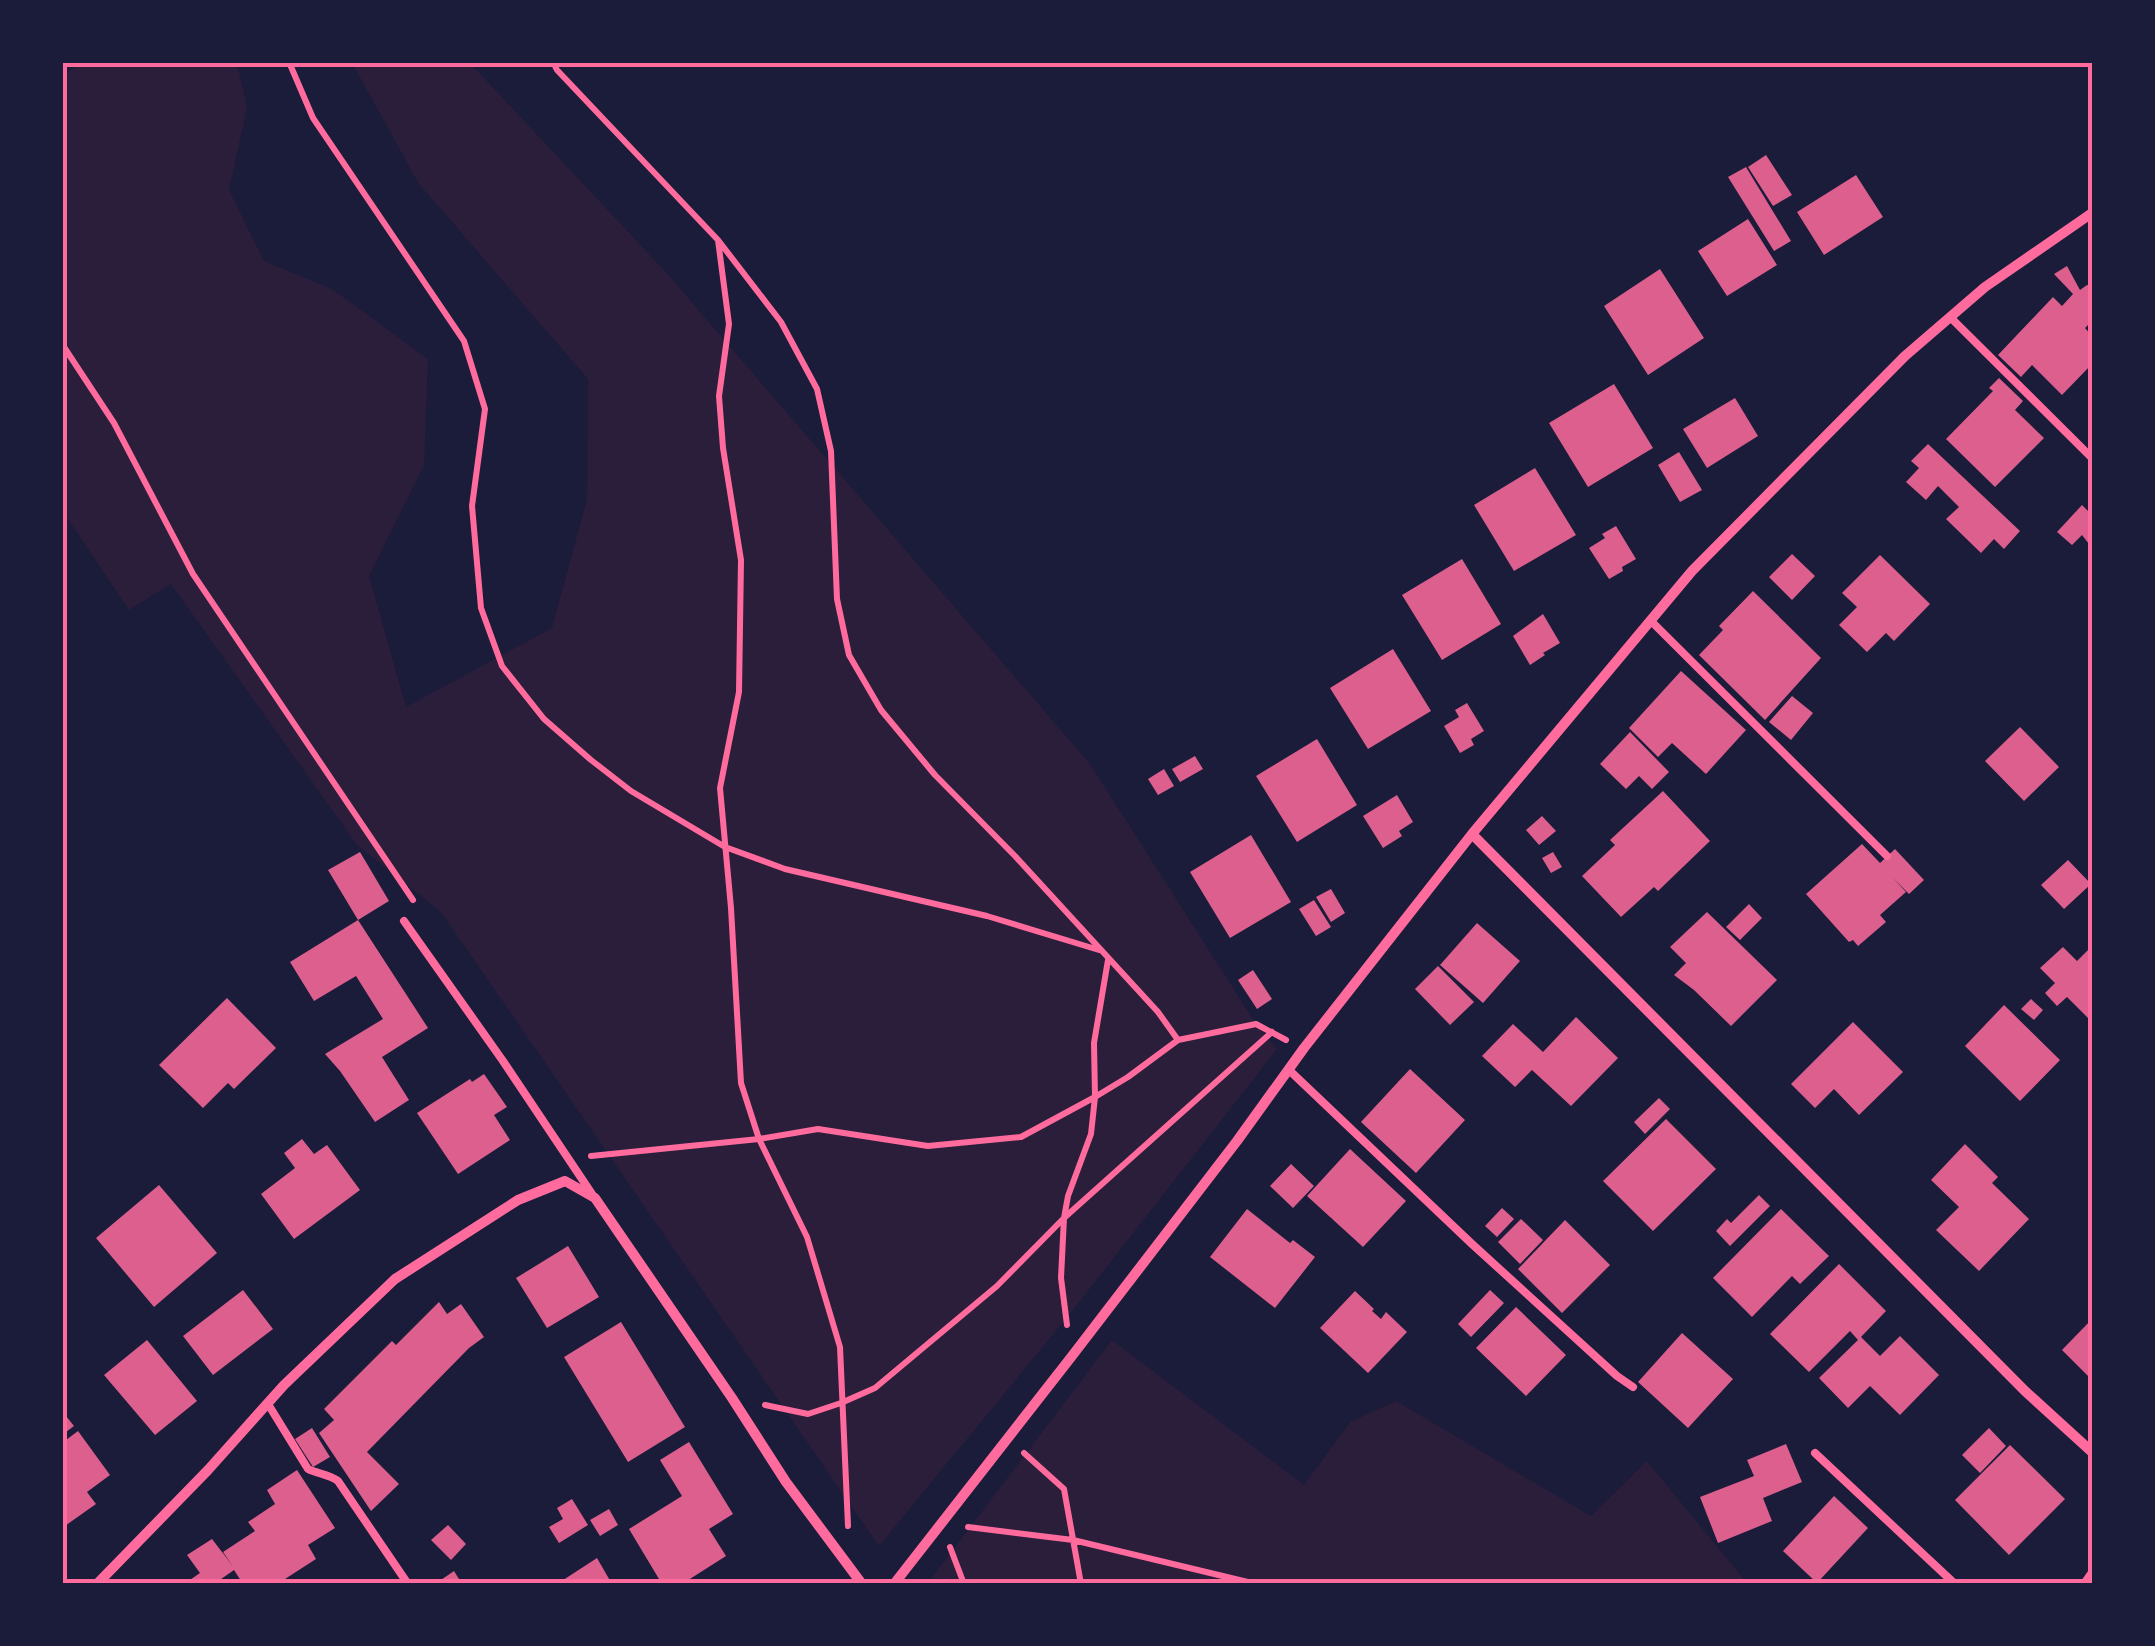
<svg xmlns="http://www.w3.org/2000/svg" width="2155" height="1646" font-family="Arial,sans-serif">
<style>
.green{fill:#2a1e3b}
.building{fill:#dd5f8e}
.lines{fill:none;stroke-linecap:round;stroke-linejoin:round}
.path{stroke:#ff6b9d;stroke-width:6}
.service{stroke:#ff6b9d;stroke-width:8}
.minor{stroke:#ff6b9d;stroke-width:10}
.neatline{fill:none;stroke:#ff6b9d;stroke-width:4}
</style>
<rect width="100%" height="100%" fill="#1b1b3a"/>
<!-- green -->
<path class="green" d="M86,62l151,1 10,45 -18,82 35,71 68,28 96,70 -4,106 -55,111 37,131 146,-79 35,-129 1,-120 -169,-195 -67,-121h118l193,206 427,495 166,260 21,25 -204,261 -194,236 -438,-634 -84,-67 -186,-261 -42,26 -66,-98 -1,-442 5,2z
M1112,1340l192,145 46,-63 46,-21 195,115 56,-55 100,122 -820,1z"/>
<!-- building -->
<path class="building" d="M1766,155l26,40 -19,11 -25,-39z
M1746,167l45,74 -17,10 -46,-74z
M1856,175l27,42 -59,38 -27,-43z
M1748,219l29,46 -50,31 -29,-45z
M2067,266l13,24 7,-5 5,1v35l-7,7 7,8v28l-30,31 -30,-30 -11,12 -23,-22 55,-58 9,9 11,-12 -19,-20z
M1660,269l44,69 -56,37 -44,-69z
M1999,378l24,23 -8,9 29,28 -49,49 -49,-48 47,-48 -4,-3z
M1614,384l39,64 -65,39 -39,-64z
M1735,398l23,38 -51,32 -24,-39z
M1928,444l92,87 -16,18 -10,-10 -13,14 -35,-34 13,-12 -21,-21 -12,14 -20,-18 13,-14 -8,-7z
M1679,452l23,38 -22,12 -22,-37z
M1535,468l41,67 -62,36 -40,-66z
M2082,505l10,10v33l-10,-13 -10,10 -15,-13z
M1616,526l20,33 -14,8 1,4 -14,8 -20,-31 16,-10 -3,-4z
M1792,554l23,22 -23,24 -23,-23z
M1880,555l50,49 -36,37 -8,-8 -19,19 -28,-27 18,-18 -15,-14z
M1462,559l39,65 -59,36 -40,-65z
M1753,591l68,67 -56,62 -66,-65 24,-25 -4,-4z
M1543,614l17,29 -17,10 2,2 -15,10 -17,-29z
M1393,649l38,62 -63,38 -38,-61z
M1681,671l65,59 -40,44 -34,-31 -14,14 -29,-29z
M1792,696l21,17 -22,27 -22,-18z
M1467,703l17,28 -13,8 3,6 -14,8 -16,-27 15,-9 -4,-7z
M2020,727l39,40 -35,34 -39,-40z
M1630,732l39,40 -17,17 -13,-13 -13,13 -26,-25z
M1317,739l40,66 -60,37 -41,-66z
M1195,756l8,13 -23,13 -8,-13z
M1164,769l10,17 -16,9 -10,-16z
M1663,791l47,50 -52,50 -4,-4 -33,30 -39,-41 33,-31 -5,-5z
M1397,795l16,27 -14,9 3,5 -19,12 -20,-32z
M1542,816l14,15 -17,14 -13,-15z
M1251,835l40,67 -61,36 -40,-66z
M1862,844l18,19 15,-14 29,31 -15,14 -16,-16 13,14 -26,23 6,7 -28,24 -5,-6 -4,2 -43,-48z
M360,852l29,49 -31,19 -30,-50z
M1553,852l9,15 -11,6 -9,-15z
M2068,860l23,24 -27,25 -23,-24z
M1331,889l14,24 -14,9 -15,-25z
M1314,900l17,27 -15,9 -17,-27z
M1749,904l13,14 -22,22 -14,-13z
M1707,912l70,68 -46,46 -37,-36 -20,-15 12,-12 -16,-16z
M358,920l70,108 -46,29 27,43 -34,22 -35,-51 -15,-17 58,-35 -27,-43 -42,25 -24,-39z
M1477,923l43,38 -37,42 -43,-38z
M2092,946v76l-25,-25 -10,9 -12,-13 10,-10 -15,-15 23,-21 14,14z
M1438,966l36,36 -24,23 -35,-36z
M1253,970l19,29 -15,10 -19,-29z
M227,998l49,50 -42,41 -6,-6 -25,25 -44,-43z
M2031,999l12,11 -9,10 -13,-11z
M2004,1005l56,55 -40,41 -55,-55z
M1576,1017l42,41 -47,48 -39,-36 -17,17 -33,-31 31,-32 30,28z
M1853,1022l50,50 -44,43 -25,-26 -19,19 -24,-24z
M1410,1069l55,51 -49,53 -55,-51z
M484,1074l23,33 -13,8 16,25 -52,34 -41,-61 53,-34 2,3z
M1659,1098l11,11 -25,25 -11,-12z
M1666,1119l50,50 -63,62 -50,-50z
M302,1139l12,15 13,-9 33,45 -66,49 -33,-45 34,-26 -11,-15z
M1965,1144l33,33 -6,6 37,36 -50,52 -43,-41 23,-23 -28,-27z
M1350,1149l56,52 -43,46 -56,-51z
M1291,1164l23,22 -21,22 -23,-22z
M159,1185l58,68 -63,54 -58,-69z
M1759,1195l11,11 -40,40 -14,-15 11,-12 4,4z
M1502,1208l12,11 -17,18 -12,-11z
M1247,1209l43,34 3,-3 22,17 -40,51 -65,-51z
M1781,1209l48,47 -29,28 -8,-8 -40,41 -39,-39z
M1521,1219l22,21 -23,24 -22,-22z
M1565,1220l45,45 -48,48 -44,-44z
M568,1246l31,51 -52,31 -31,-50z
M1839,1264l47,47 -25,26 19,19 20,-20 39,39 -39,40 -30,-29 -22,22 -29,-30 39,-38 -8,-9 -41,41 -39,-38z
M243,1290l30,39 -60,46 -30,-39z
M1490,1290l14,13 -33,34 -13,-13z
M1355,1291l19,18 -2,2 9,8 5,-7 21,20 -39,41 -48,-45z
M439,1302l8,12 14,-10 23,33 -15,11 -102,104 32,32 -28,27 -52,-78 15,-13 -10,-11 68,-68 4,4z
M1516,1307l50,48 -40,41 -50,-48z
M2092,1319v61l-30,-30z
M621,1322l64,105 -57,35 -64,-105z
M1682,1333l51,46 -45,49 -50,-46z
M147,1340l50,61 -42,34 -51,-60z
M62,1411l12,15 -12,9z
M312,1428l18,29 -17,10 -18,-28z
M1989,1428l17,18 -26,27 -18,-18z
M78,1431l32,44 -23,17 9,12 -34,24v-85z
M689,1442l44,72 -24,15 17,27 -44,28h-20l-33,-55 53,-33 -22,-36z
M1786,1444l16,38 -39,16 9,23 -54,22 -18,-46 54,-21 -7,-16z
M2010,1445l55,54 -56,56 -54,-55z
M297,1470l38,58 -27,17 8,14 -31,20 2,5h-44l-9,-14 -20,14h-30l16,-11 -13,-18 25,-16 20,26 -9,-13 32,-21 -7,-9 27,-18 -8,-14z
M1834,1496l34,32 -51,55 -34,-32z
M572,1499l16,26 -29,18 -10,-16 14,-8 -6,-11z
M609,1509l9,16 -18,11 -10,-16z
M448,1525l18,19 -15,16 -20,-20z
M597,1558l15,26h-55z
M454,1571l8,13h-27z"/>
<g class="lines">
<!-- path -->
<path class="path" d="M289,62l24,56 151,223 21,68 -13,97 9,102 21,58 42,53 47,41 40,31 94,56 60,22 202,47 112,34
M553,62l4,8 161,170 63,82 36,67 14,62 6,148 12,56 32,55 54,65 80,81 143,156 20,28
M718,240l11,84 -10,72 4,52 18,112 -2,132 -19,96 11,120 10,175 18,56 48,98 33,110 8,179
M62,344l52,79 79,151 220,326
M591,1156l168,-17 59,-10 110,17 93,-9 74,-40 33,-20 50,-37 78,-16 30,16
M1067,1325l-6,-47 3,-60 4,-22 23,-62 4,-37 -1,-54 14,-83
M765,1405l43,9 33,-11 34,-15 122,-102 67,-68 208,-186
M1024,1453l40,36 17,95
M968,1527l105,13 183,44
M950,1547l14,37"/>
<!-- service -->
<path class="service" d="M1950,317l142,141
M1651,621l236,235
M404,921l99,140 91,136
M1289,1070l183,174 145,132 16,11
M268,1404l40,65c10,5 20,5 30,12l70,103
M1815,1453l140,131"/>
<!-- minor -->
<path class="minor" d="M1472,834l553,557 67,61
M97,1584l111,-114 76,-85 111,-106 123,-79 47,-19 30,17 137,200 54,84 76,102
M894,1584l178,-228 165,-215 67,-93 168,-214 220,-263 213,-215 80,-69 107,-74
M2085,1584l7,-10"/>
</g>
<!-- border -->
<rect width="2155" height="1646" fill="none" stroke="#1b1b3a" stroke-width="130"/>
<rect x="65" y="65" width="2025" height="1516" class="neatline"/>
</svg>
